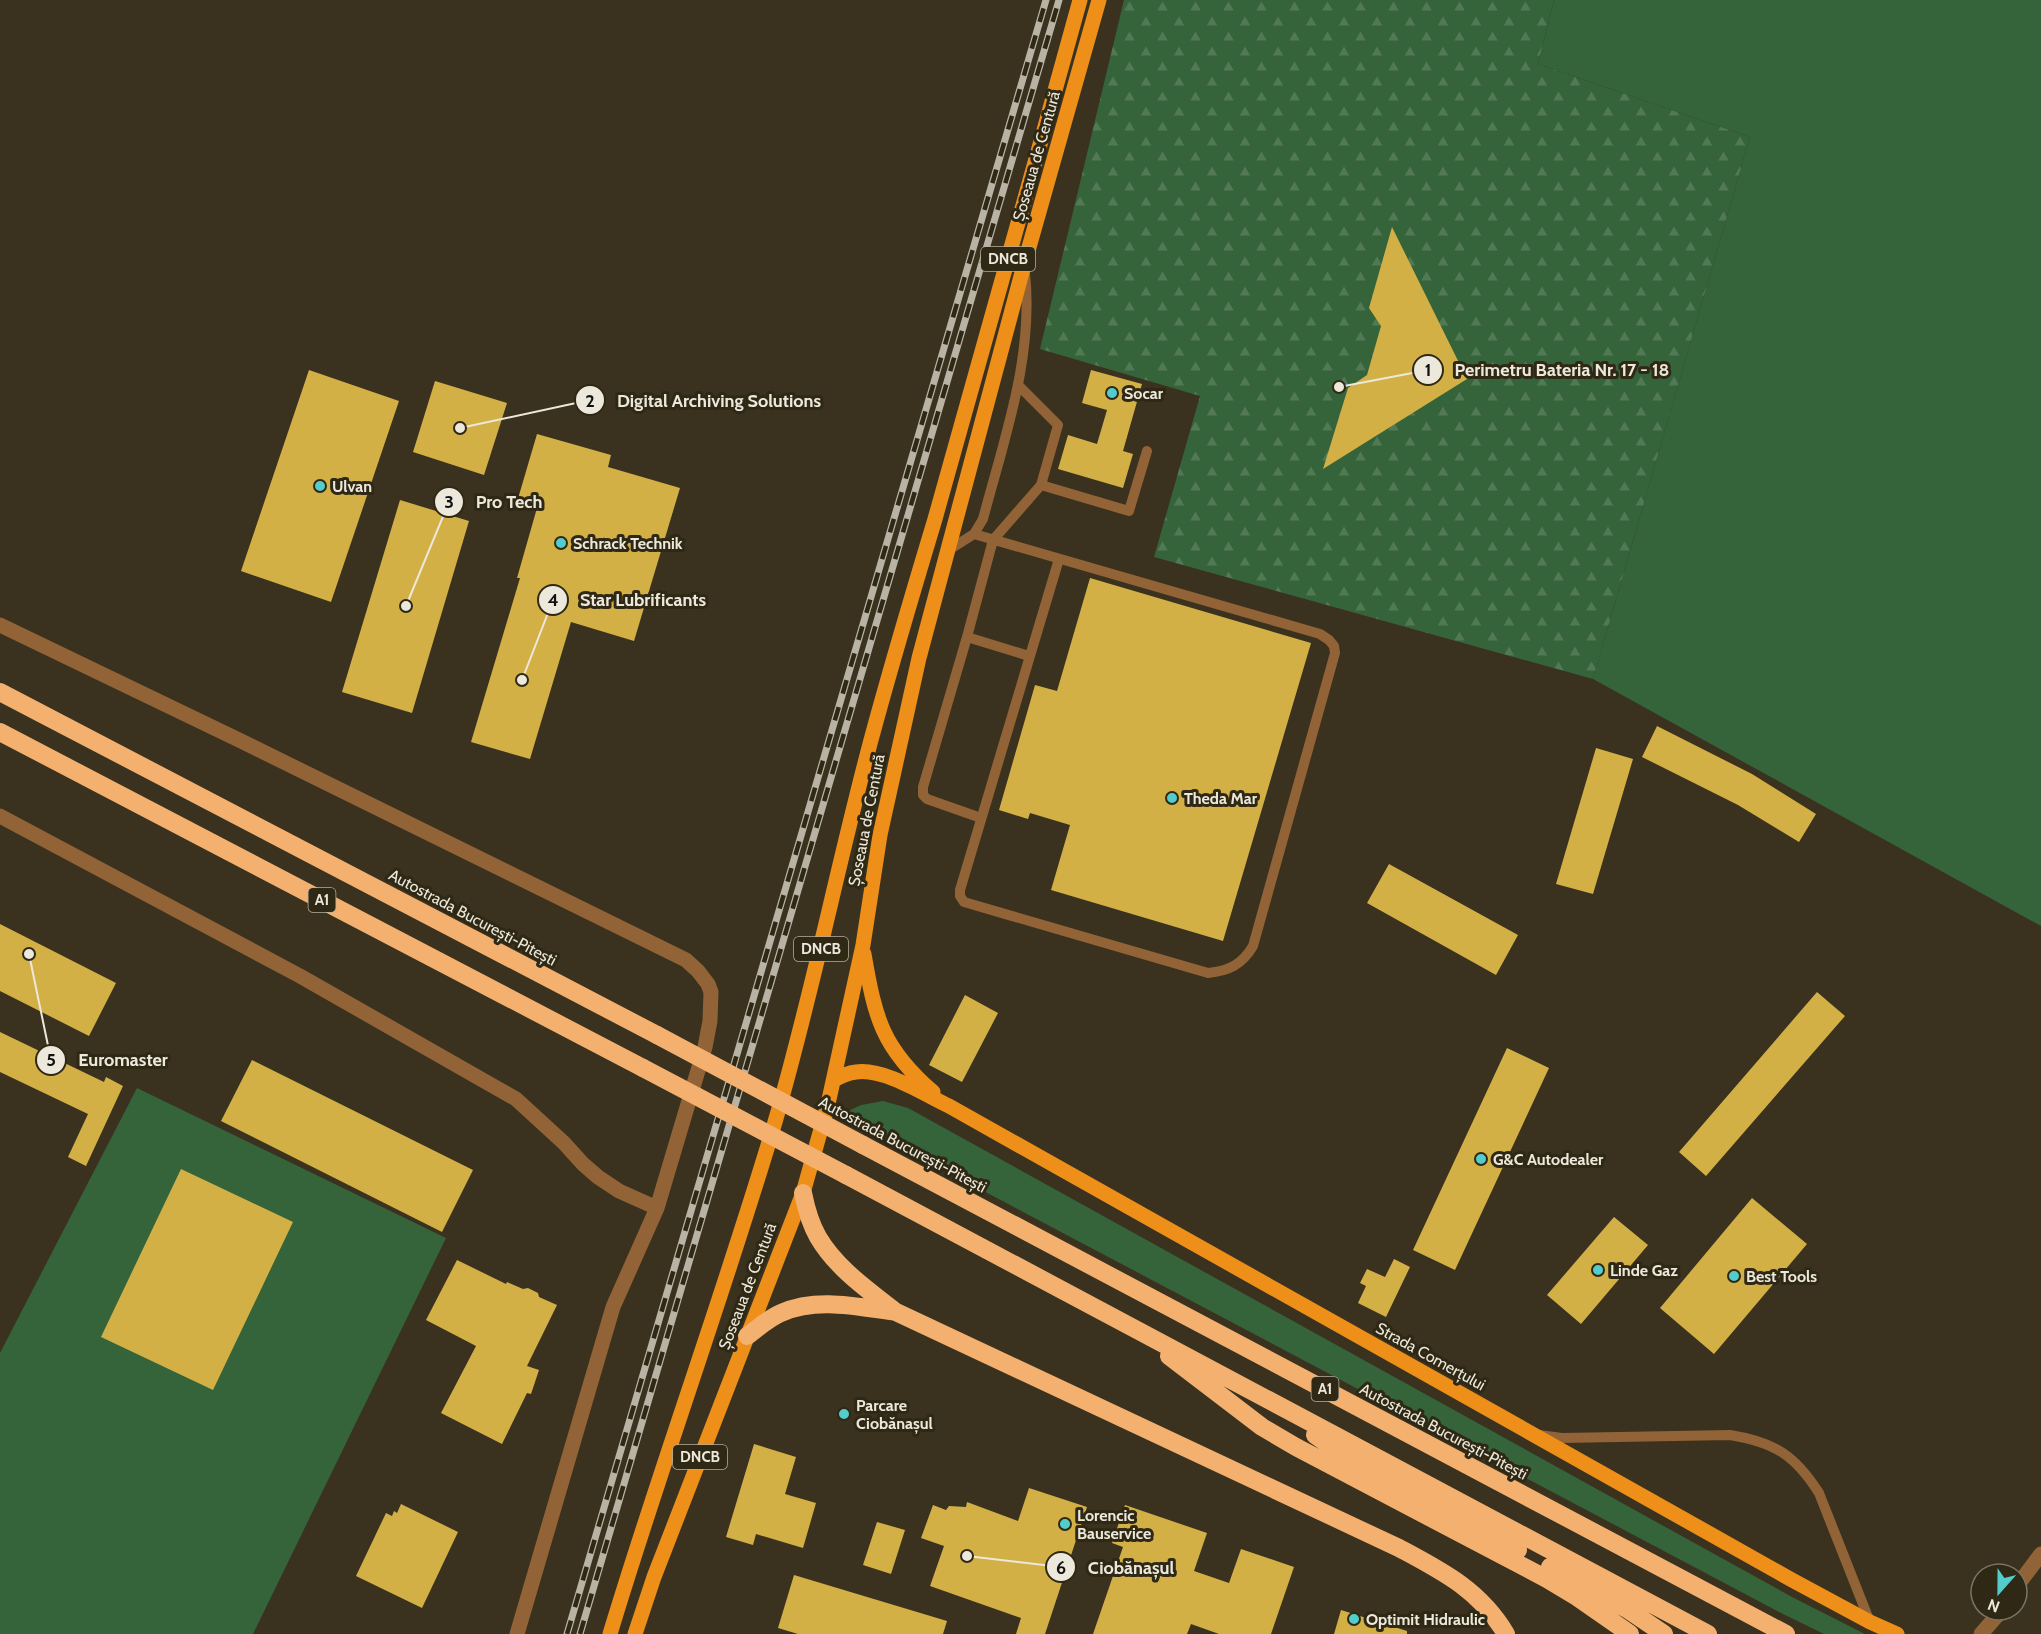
<svg xmlns="http://www.w3.org/2000/svg" width="2041" height="1634" font-family="Cabin,sans-serif">
<style>
.grass{fill:#35633a}
.forest{fill:url(#forest-firs)}
.building{fill:#d3b046}
.lines{fill:none;stroke-linecap:round;stroke-linejoin:round}
.service{stroke:#916336;stroke-width:10}
.minor{stroke:#916336;stroke-width:15}
.primary{stroke:#ed8f18;stroke-width:15}
.motorway{stroke:#f3b06f;stroke-width:18}
.rail-casing{stroke:#b8b3a4;stroke-width:7}
.rail{stroke:#2f2814;stroke-width:4.5;stroke-dasharray:14;stroke-linecap:butt}
.motorway-bridge{stroke:#f3b06f;stroke-width:18}
.poi-dot{fill:#53cdcb;stroke:#2f2814;stroke-width:2}
.labels{text-anchor:middle;stroke-width:6;stroke-linejoin:round;paint-order:stroke}
.shield{fill:#2f2814;stroke:#b3ae9f;stroke-width:1.5}
.shield-label{font-size:15px;font-weight:bold;fill:#ece8db}
.street-label{font-size:16px;fill:#ece8db;stroke:#2f2814}
.poi-label{font-size:16px;font-weight:bold;fill:#ece8db;stroke:#2f2814;text-anchor:start}
.leader{fill:none;stroke:#ece8db;stroke-width:2}
.callout-dot{fill:#ece8db;stroke:#2f2814;stroke-width:2}
.mark-label{font-size:18px;text-anchor:middle;font-weight:bold;fill:#111}
.callout-label{font-size:18px;text-anchor:middle;font-weight:bold;fill:#ece8db;stroke:#2f2814;stroke-width:6;stroke-linejoin:round;paint-order:stroke}
</style>
<defs>
<pattern id="forest-firs" width="22" height="20" patternUnits="userSpaceOnUse" patternTransform="scale(1.5)"><rect width="22" height="20" fill="#35633a"/><path d="M5 1l3.5 6h-7zM16 11l3.5 6h-7z" fill="#527956"/></pattern>
</defs>
<rect width="100%" height="100%" fill="#3a321e"/>
<!-- grass -->
<path class="grass" d="M1554,0h487v926l-448,-247 157,-542 -212,-73z
M137,1088l309,150 -193,396h-253v-281z
M883,1101l25,7 884,489 73,37h-41l-41,-20 -943,-499 21,-10z"/>
<!-- forest -->
<path class="forest" d="M1124,0h430l-16,64 212,73 -157,542 -439,-122 46,-161 -160,-47z"/>
<!-- building -->
<path class="building" d="M1392,227l75,152 -144,90 25,-81 19,-13 14,-49 -12,-18z
M309,370l90,31 -68,201 -90,-31z
M1091,370l51,14 -19,67 10,3 -10,34 -65,-19 10,-34 29,9 10,-34 -25,-7z
M435,381l72,22 -23,72 -71,-23z
M537,434l74,21 -3,12 72,21 -46,153 -63,-19 -41,137 -59,-17 49,-164h-3l20,-70 -20,-6z
M400,500l69,21 -57,192 -70,-21z
M1090,578l221,65 -88,298 -172,-51 19,-65 -40,-12 -2,6 -29,-9 36,-125 22,6z
M1657,726l95,48 64,40 -17,28 -61,-37 -96,-48z
M1596,748l37,11 -40,135 -37,-10z
M1389,864l129,71 -22,40 -129,-72z
M0,924l116,59 -27,53 -89,-45z
M1817,992l28,24 -139,160 -27,-24z
M965,995l33,18 -36,69 -33,-17z
M0,1032l104,50 2,-5 17,9 -37,80 -18,-9 20,-43 -88,-42z
M1507,1048l42,20 -94,202 -42,-20z
M252,1060l221,110 -31,62 -221,-111z
M181,1169l112,53 -80,168 -112,-53z
M1752,1198l55,46 -93,110 -54,-46z
M1614,1217l34,28 -67,79 -34,-29z
M1394,1259l16,8 -24,50 -28,-14 8,-17 -6,-3 7,-14 18,8z
M457,1260l49,24 1,-2 16,7 5,-1 10,5 1,4 18,8 -30,61 12,4 -8,24 -4,-1 -25,51 -61,-31 35,-67 -50,-26z
M754,1444l42,13 -11,37 31,9 -13,45 -47,-14 -3,11 -27,-8z
M1029,1488l58,19 -42,127h-29l5,-16 -91,-32 14,-40 -23,-8 12,-33 13,5 3,-4 17,1 1,-5 51,19z
M401,1504l57,28 -36,76 -66,-32 30,-63 6,3 2,-5 3,2z
M1125,1505l82,28 -13,38 35,12 12,-34 53,18 -23,67h-52l-28,-10 -4,10h-94l30,-87 -11,-4z
M877,1522l28,8 -14,44 -28,-9z
M794,1575l153,46 -4,13h-145l-20,-6z
M1341,1610l66,21v3h-73z"/>
<g class="lines">
<!-- service -->
<path class="service" d="M1041,485l88,26 18,-60
M974,534l346,100 9,6 5,6 1,7 -82,293c-11,19 -25,25 -45,27l-244,-71 -4,-6v-6l99,-331
M947,551l27,-17 9,-15c21,-80 51,-162 42,-246
M967,637l62,19
M981,818l-54,-19 -4,-4v-8l44,-150 26,-97 48,-55 17,-60 -40,-40
M1539,1435l23,3 168,-3c44,7 65,20 89,58l51,129"/>
<!-- minor -->
<path class="minor" d="M0,625l239,115 447,220 12,11 10,13 3,8 -1,29 -5,26 -48,161 -44,99 -96,327
M0,816l300,160 216,123 48,44 19,21 15,13 21,14 38,17
M2017,1586l24,-32
M1981,1634l21,-24"/>
<!-- primary -->
<path class="primary" d="M864,954c11,64 18,94 69,138
M834,1080c7,-4 14,-7 22,-8 28,-4 68,22 93,34l843,474 78,42 27,12
M610,1634c52,-172 114,-340 165,-512 37,-126 62,-255 96,-382 20,-74 42,-148 64,-221 50,-173 97,-346 145,-519
M635,1634l19,-57 149,-384 25,-89 35,-159 17,-110 39,-177 105,-393 75,-265"/>
<!-- motorway -->
<path class="motorway" d="M0,692l657,343
M0,732l643,336
M863,1145l923,489
M846,1175l862,459
M803,1193c3,15 7,30 15,44 18,31 50,53 78,75l503,236c43,23 81,42 107,86
M747,1336c11,-8 22,-18 34,-23 36,-16 77,-6 115,-1
M1169,1356l93,71 34,20 251,132 30,18 53,37
M1315,1435l23,16 180,99
M1550,1567l77,42 37,25"/>
<!-- rail casing -->
<g class="rail-casing">
<path id="rail" d="M567,1634l479,-1634
M580,1634l479,-1634"/>
</g>
<!-- rail -->
<use href="#rail" class="rail"/>
<!-- motorway-bridge -->
<path class="motorway-bridge" d="M657,1035l206,110
M643,1068l203,107"/>
</g>
<!-- markers -->
<g class="poi-dot">
<circle cx="1112" cy="393" r="6"/>
<circle cx="320" cy="486" r="6"/>
<circle cx="561" cy="543" r="6"/>
<circle cx="1172" cy="798" r="6"/>
<circle cx="1481" cy="1159" r="6"/>
<circle cx="1598" cy="1270" r="6"/>
<circle cx="1734" cy="1276" r="6"/>
<circle cx="844" cy="1414" r="6"/>
<circle cx="1065" cy="1524" r="6"/>
<circle cx="1354" cy="1619" r="6"/>
</g>
<g class="labels">
<!-- shield labels -->
<g class="shield">
<rect x="981" y="247" width="54" height="24" rx="4.5"/>
<rect x="308.5" y="888" width="27" height="24" rx="4.5"/>
<rect x="794" y="937" width="54" height="24" rx="4.5"/>
<rect x="1311.5" y="1377" width="27" height="24" rx="4.5"/>
<rect x="673" y="1445" width="54" height="24" rx="4.5"/>
</g>
<g class="shield-label">
<text x="1008" y="264">DNCB</text>
<text x="322" y="905">A1</text>
<text x="821" y="954">DNCB</text>
<text x="1325" y="1394">A1</text>
<text x="700" y="1462">DNCB</text>
</g>
<!-- street labels -->
<g class="street-label">
<text transform="translate(1036 156) rotate(-74)" y="6">Șoseaua de Centură</text>
<text transform="translate(866 820) rotate(-79)" y="6">Șoseaua de Centură</text>
<text transform="translate(473 917) rotate(28)" y="6">Autostrada București-Pitești</text>
<text transform="translate(903 1144) rotate(28)" y="6">Autostrada București-Pitești</text>
<text transform="translate(747 1286) rotate(-69)" y="6">Șoseaua de Centură</text>
<text transform="translate(1431 1356) rotate(29)" y="6">Strada Comerțului</text>
<text transform="translate(1444 1431) rotate(28)" y="6">Autostrada București-Pitești</text>
</g>
<!-- poi labels -->
<g class="poi-label">
<text x="1124" y="399">Socar</text>
<text x="332" y="492">Ulvan</text>
<text x="573" y="549">Schrack Technik</text>
<text x="1184" y="804">Theda Mar</text>
<text x="1493" y="1165">G&amp;C Autodealer</text>
<text x="1610" y="1276">Linde Gaz</text>
<text x="1746" y="1282">Best Tools</text>
<text x="856" y="1411">Parcare<tspan x="856" dy="18">Ciobănașul</tspan></text>
<text x="1077" y="1521">Lorencic<tspan x="1077" dy="18">Bauservice</tspan></text>
<text x="1366" y="1625">Optimit Hidraulic</text>
</g>
</g>
<!-- callouts -->
<path class="leader" d="M1339 387L1428 370M460 428L590 400M406 606L449 502M522 680L553 600M29 954L51 1060M967 1556L1061 1567"/>
<g class="callout-dot">
<circle cx="1339" cy="387" r="6"/>
<circle cx="460" cy="428" r="6"/>
<circle cx="406" cy="606" r="6"/>
<circle cx="522" cy="680" r="6"/>
<circle cx="29" cy="954" r="6"/>
<circle cx="967" cy="1556" r="6"/>
<circle cx="1428" cy="370" r="15"/>
<circle cx="590" cy="400" r="15"/>
<circle cx="449" cy="502" r="15"/>
<circle cx="553" cy="600" r="15"/>
<circle cx="51" cy="1060" r="15"/>
<circle cx="1061" cy="1567" r="15"/>
</g>
<g class="mark-label">
<text x="1428" y="376">1</text>
<text x="590" y="407">2</text>
<text x="449" y="508">3</text>
<text x="553" y="606">4</text>
<text x="51" y="1066">5</text>
<text x="1061" y="1574">6</text>
</g>
<g class="callout-label">
<text x="1562" y="376">Perimetru Bateria Nr. 17 - 18</text>
<text x="719" y="407">Digital Archiving Solutions</text>
<text x="509" y="508">Pro Tech</text>
<text x="643" y="606">Star Lubrificants</text>
<text x="123" y="1066">Euromaster</text>
<text x="1131" y="1574">Ciobănașul</text>
</g>
<!-- north arrow -->
<g transform="translate(1999 1592) rotate(201)"><circle r="28" fill="#2f2814" stroke="#7b7564" stroke-width="1.5"/>
<path d="M0-4.5L10 22L0 15L-10 22Z" fill="#53cdcb"/>
<text y="-9" font-size="16" font-weight="bold" text-anchor="middle" fill="#ece8db">N</text>
</g>
</svg>
